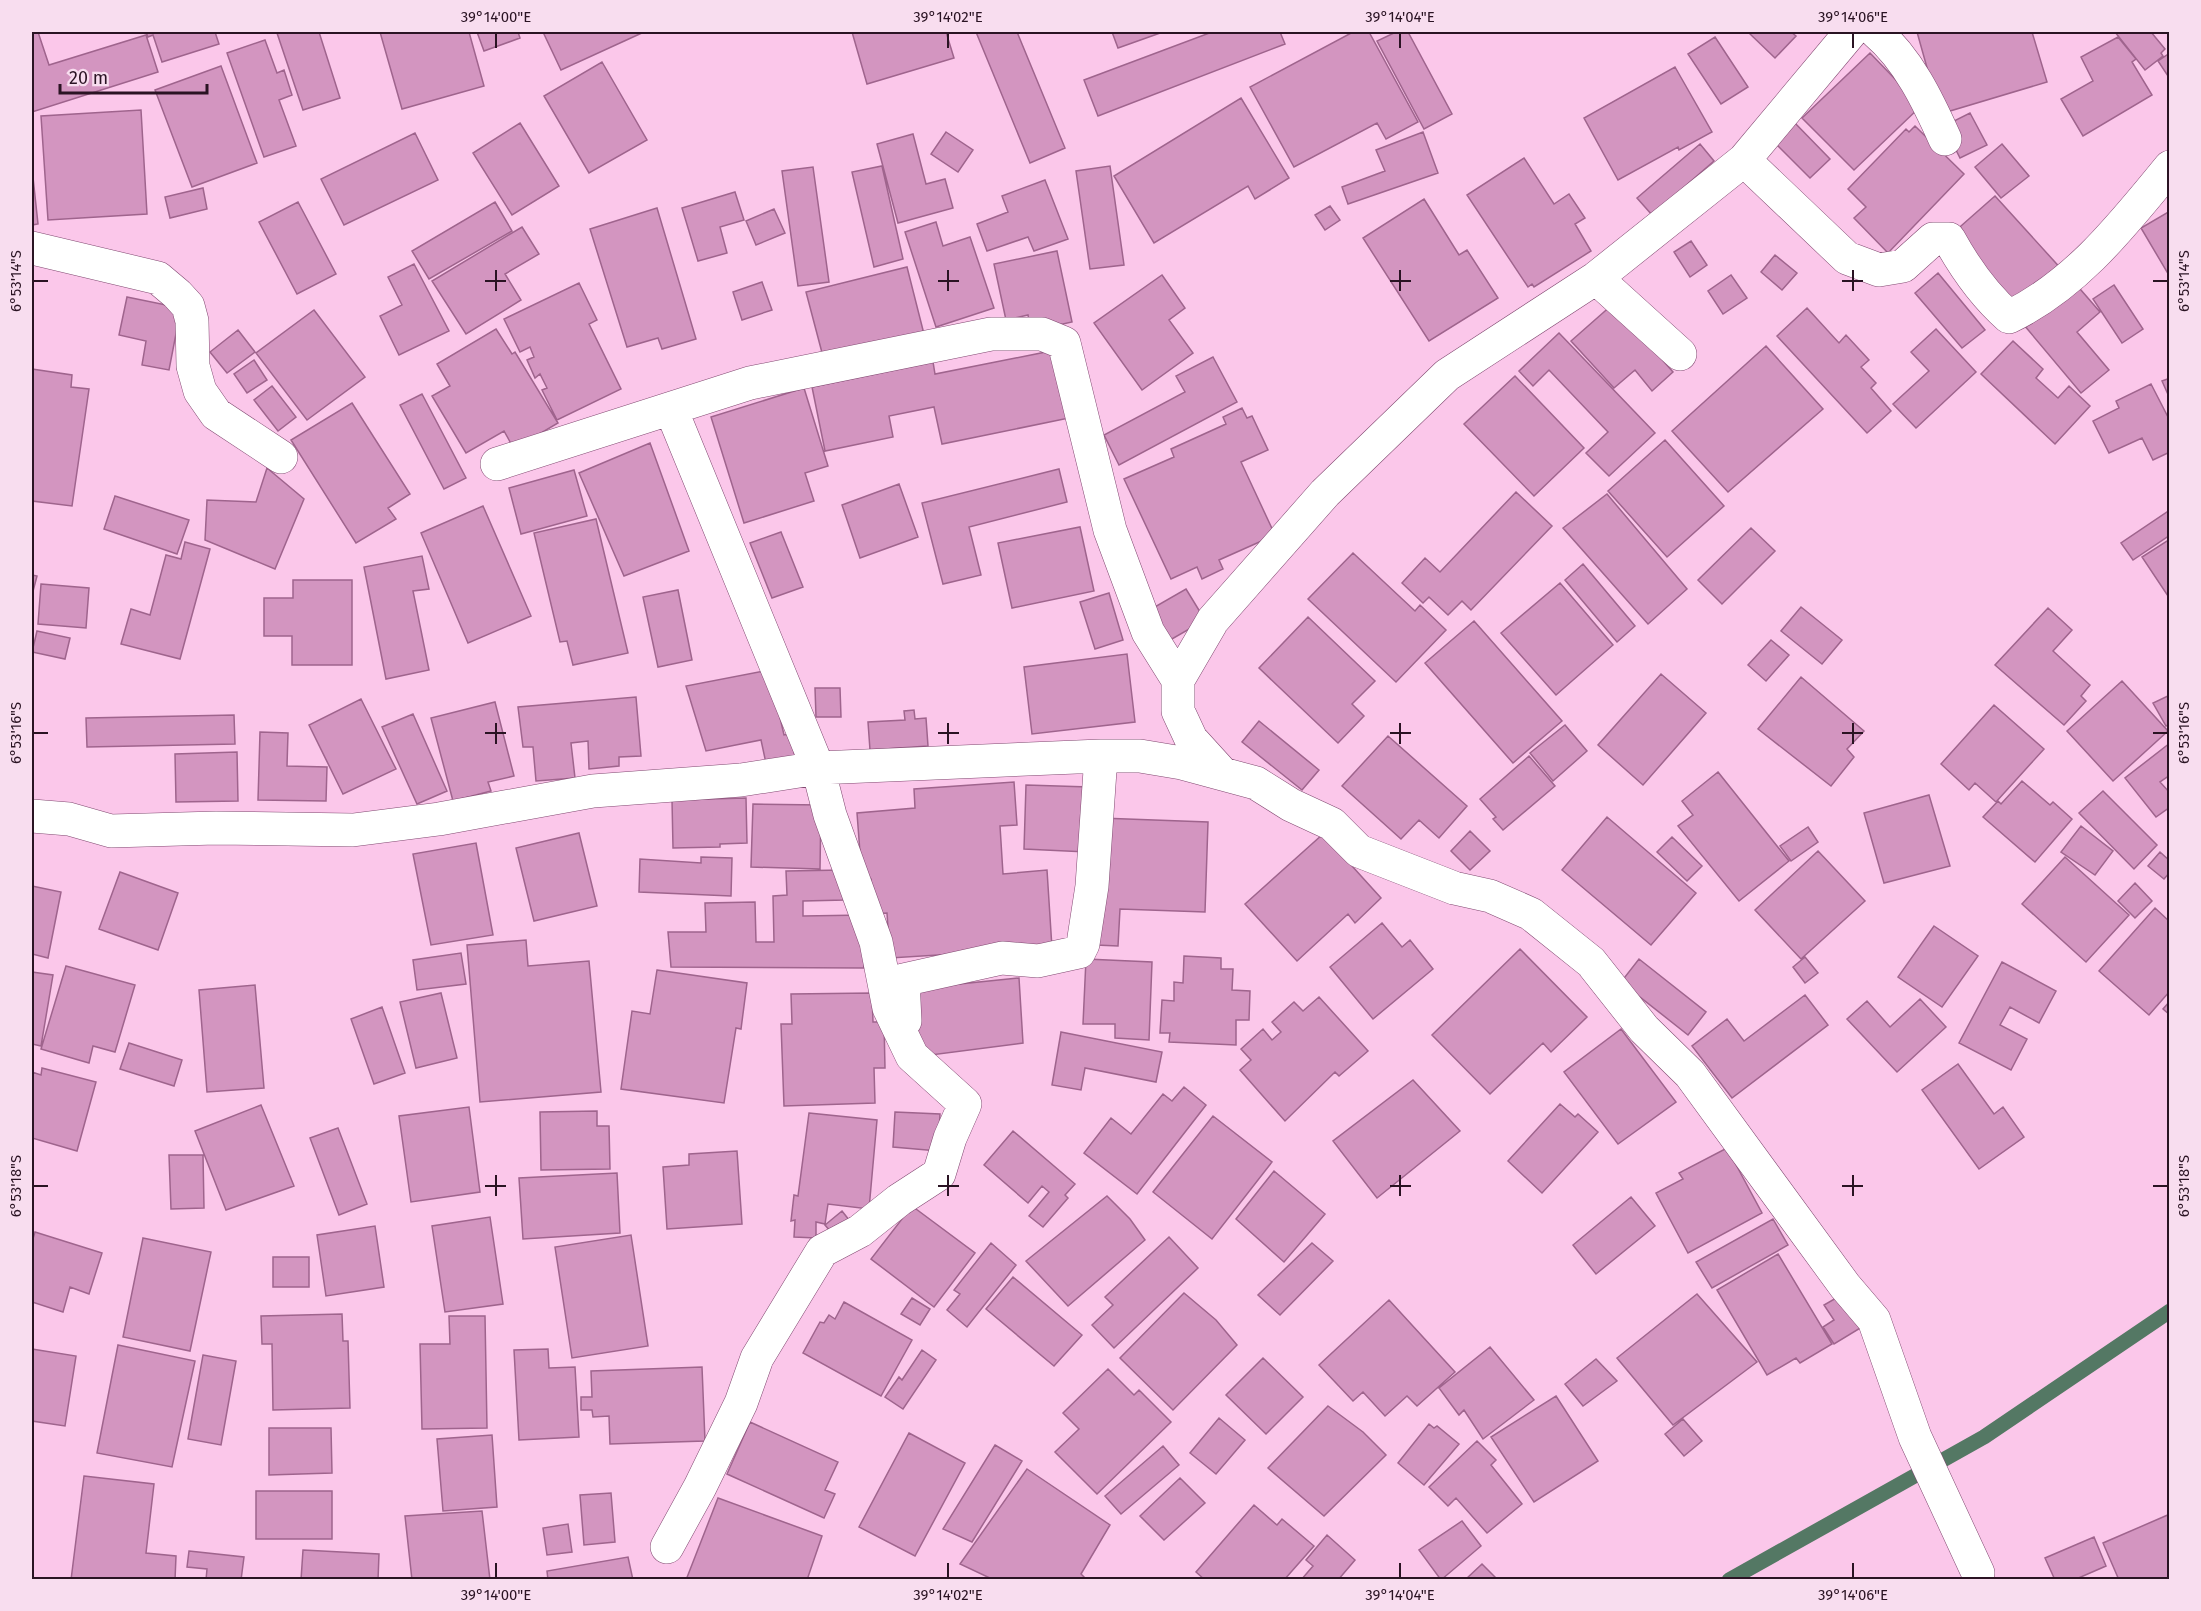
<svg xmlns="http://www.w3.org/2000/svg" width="2201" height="1611" font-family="'Fira Sans',sans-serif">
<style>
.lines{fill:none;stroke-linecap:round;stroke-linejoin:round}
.stream{stroke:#547864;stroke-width:15}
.building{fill:#d395c0;stroke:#9f648d;stroke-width:1.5}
.minor-casing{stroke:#814971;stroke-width:34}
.minor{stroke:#fff;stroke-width:33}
.ticks{fill:none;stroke:#2a1323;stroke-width:2}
.neatline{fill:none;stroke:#2a1323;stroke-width:2}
.ticks-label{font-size:15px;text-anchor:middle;fill:#2a1323}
</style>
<rect width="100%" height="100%" fill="#fbc7ea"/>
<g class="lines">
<!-- stream -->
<path class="stream" d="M1729,1580l255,-143 186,-126"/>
</g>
<!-- building -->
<path class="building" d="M32,32h6l11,33 97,-30 12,37 -126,40z
M146,32h69l4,12 -57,18 -9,-27 -5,2z
M282,32h37l21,66 -37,12 -26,-77z
M380,32h89l15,54 -82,23z
M477,32h41l2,6 -36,13z
M543,32h101l-83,38z
M852,32h94l8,26 -87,26z
M976,32h41l48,116 -35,15z
M1112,32h51l-45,16z
M1212,32h68l5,12 -187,72 -14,-36z
M1353,32h16l49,90 -32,17 -9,-16 -83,44 -44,-80z
M1396,32h12l44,82 -28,15 -47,-88z
M1748,32h43l5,4 -21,22z
M1917,32h115l15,50 -107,32z
M2115,32h36l14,17 -4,4 2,3 -18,14z
M1715,37l33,50 -27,17 -33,-50z
M2118,37l18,22 -4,3 20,33 -69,41 -22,-37 32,-18 -12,-24z
M265,40l12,33 7,-3 8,25 -13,5 17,46 -32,11 -37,-104z
M1870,53l51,53 -67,64 -52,-52z
M2170,53v26l-12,-18z
M602,62l45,78 -58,33 -45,-77z
M221,66l36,97 -65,24 -37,-97z
M1675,67l37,65 -33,18 -1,-3 -60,33 -34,-62z
M1241,98l48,80 -34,21 -7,-13 -94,57 -40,-67z
M141,110l6,104 -99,6 -7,-104z
M1970,113l17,32 -27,13 -16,-32z
M1792,120l38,39 -20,19 -39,-39z
M520,123l39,63 -47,29 -39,-62z
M1915,126l49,48 -76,79 -34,-35 12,-11 -18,-18 58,-60 3,3z
M946,132l27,18 -15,22 -27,-18z
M1423,132l15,41 -90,31 -6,-17 43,-16 -9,-21z
M415,133l23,47 -94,45 -23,-46z
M913,134l13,50 19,-5 8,29 -55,15 -21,-79z
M1700,144l14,17 -62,54 -15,-17z
M2002,144l27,32 -28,22 -26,-31z
M1524,158l30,46 15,-10 16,24 -10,6 16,27 -57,36 -2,-3 -4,3 -61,-92z
M882,166l21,93 -29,8 -22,-95z
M1110,166l14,99 -34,4 -14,-98z
M813,167l16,115 -31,4 -16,-115z
M32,168l6,56 -6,1z
M1045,180l23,59 -34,12 -6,-14 -41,14 -10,-27 31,-12 -6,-16z
M203,188l4,21 -37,9 -5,-21z
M735,192l9,28 -24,7 7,26 -29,8 -16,-53z
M1995,196l69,76 -43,37 -68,-76z
M1424,199l35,56 8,-5 31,48 -69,43 -66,-103z
M298,202l38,72 -39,20 -38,-72z
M495,202l17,29 -83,48 -17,-28z
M1330,206l10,14 -15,10 -10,-15z
M657,208l39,131 -34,10 -4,-11 -31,9 -37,-118z
M774,209l11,24 -29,12 -10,-24z
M2170,211v66l-29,-49z
M936,222l7,24 27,-9 24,71 -58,19 -31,-95z
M522,227l17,27 -34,20 16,26 -55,34 -34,-53z
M1691,241l16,24 -17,12 -16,-25z
M1057,251l15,71 -41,9 -3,-16 -22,5 -12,-56z
M1775,255l22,18 -15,17 -21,-18z
M414,264l35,67 -50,24 -19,-39 22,-11 -14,-28z
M907,267l18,71 -100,26 -19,-72z
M1938,273l47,57 -23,18 -47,-55z
M1162,275l23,33 -16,12 24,33 -51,37 -48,-67z
M1731,275l16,23 -24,16 -15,-23z
M762,282l10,28 -30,10 -9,-28z
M2074,282l26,30 -23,20 32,38 -28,23 -57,-68z
M579,283l18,37 -8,4 32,65 -64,31 -15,-30 5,-2 -7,-14 -5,4 -8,-18 7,-3 -4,-10 -10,5 -16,-33z
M2114,285l29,44 -21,14 -29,-44z
M127,297l54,11 -12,62 -27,-5 4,-24 -27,-6z
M1613,304l60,68 -21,19 -17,-21 -21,18 -43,-47z
M1807,308l32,35 7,-8 23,25 -8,7 15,16 -5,5 20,23 -24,22 -90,-97z
M314,310l51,67 -58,43 -51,-67z
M496,329l16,25 3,-2 43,71 -44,26 -10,-18 -38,22 -34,-57 18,-10 -13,-22z
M1936,329l40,43 -60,56 -23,-24 36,-33 -18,-19z
M238,330l17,22 -28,21 -17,-21z
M1559,333l96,100 -46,43 -23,-23 22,-21 -59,-62 -16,16 -14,-15z
M2013,341l30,28 -7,9 22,20 11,-12 21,20 -35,38 -74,-70z
M1766,346l57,63 -95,83 -56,-61z
M1061,349l13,68 -132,27 -8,-37 -45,9 4,21 -68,14 -13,-64 121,-25 2,12z
M1213,357l24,45 -118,63 -15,-30 81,-43 -9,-16z
M254,360l13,20 -20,13 -13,-19z
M32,369l40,6 -1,12 18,2 -17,117 -40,-5z
M1515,376l69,72 -50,48 -70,-72z
M2170,378v21l-8,-18z
M2151,384l19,37v31l-17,8 -11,-22 -33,15 -16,-32 26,-13 -3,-7z
M272,386l24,31 -18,14 -24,-31z
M804,388l24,78 -23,7 9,28 -70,22 -33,-106z
M422,394l44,84 -22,11 -44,-84z
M352,403l58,91 -22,14 8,11 -40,24 -65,-103z
M1242,408l5,10 5,-2 16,34 -27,12 34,73 -56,25 4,9 -21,10 -5,-12 -26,12 -47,-100 50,-22 -3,-8 55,-25 -3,-7z
M1665,440l59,66 -57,51 -59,-66z
M650,443l39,108 -65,25 -45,-103z
M267,468l37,31 -29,70 -70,-29 2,-40 49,2z
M1059,469l8,33 -98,25 12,48 -38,9 -21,-81z
M574,470l13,46 -66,18 -12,-46z
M899,484l19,53 -58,21 -18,-53z
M1516,492l36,34 -81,84 -9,-9 -14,14 -19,-18 -6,6 -21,-20 23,-25 15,14z
M1607,494l80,95 -39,35 -85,-96z
M115,496l74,24 -12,34 -73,-25z
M483,506l48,110 -63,27 -47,-110z
M2170,510v25l-37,25 -12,-17z
M596,519l32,134 -55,12 -6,-24 -7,1 -26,-109z
M1080,527l14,64 -82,17 -14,-65z
M1751,528l24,23 -53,53 -24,-24z
M781,532l22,55 -31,11 -22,-55z
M2170,539v60l-28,-42z
M185,542l25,7 -30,110 -59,-15 10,-35 19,6 16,-60 15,4z
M1353,553l62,58 5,-6 26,25 -50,52 -88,-83z
M422,556l7,33 -16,2 16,79 -43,9 -22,-112z
M1583,564l52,62 -18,16 -52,-62z
M32,575l5,1 -5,19z
M293,580h59v85h-60v-29h-28v-38h29z
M1560,583l53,62 -57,50 -55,-62z
M41,584l48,4 -3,40 -48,-4z
M1186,589l19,31 -40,23 -19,-31z
M678,590l14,70 -34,7 -15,-70z
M1109,593l14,47 -28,9 -15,-47z
M1801,607l41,33 -20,24 -41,-33z
M2048,608l24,22 -19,21 37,34 -9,11 5,5 -22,24 -69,-60z
M1308,617l67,64 -23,23 12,12 -26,27 -79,-75z
M1474,621l88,100 -49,42 -88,-100z
M37,631l33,7 -5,21 -33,-7z
M1771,640l18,15 -23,26 -18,-16z
M1127,654l8,68 -103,12 -8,-67z
M769,670l15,65 6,-1 6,27 -29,7 -6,-28 -55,11 -20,-65z
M1661,674l45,39 -63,72 -45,-40z
M1801,677l63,54 -17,18 7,8 -23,29 -73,-57z
M2122,681l46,50 -55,50 -46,-50z
M815,688h25l1,29h-25z
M2170,695v29l-4,2 -13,-23z
M636,697l5,59 -22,1v9l-30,3 -1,-28 -17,2 4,35 -39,3 -3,-34h-10l-5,-40z
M361,699l35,70 -53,25 -34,-69z
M495,702l19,74 -26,6 3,9 -38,10 -22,-83z
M1994,705l50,44 -48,53 -21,-19 -6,7 -28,-26z
M914,710l1,9 11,-1 2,28 -58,4 -2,-28 37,-2 -1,-9z
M413,714l34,77 -30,13 -35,-77z
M234,715l1,29 -148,3 -1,-29z
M1259,721l60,49 -17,20 -60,-48z
M1565,725l22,26 -34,30 -23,-28z
M260,732l28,1 -1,33 40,1 -1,34 -68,-1z
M1388,736l79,70 -28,32 -20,-18 -18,19 -59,-53z
M2170,743v32l-10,7 10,11v14l-14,10 -31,-39z
M237,752l1,49 -62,1 -1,-48z
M1529,756l26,30 -52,44 -10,-11 3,-2 -16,-18z
M1718,772l71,89 -50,40 -61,-75 15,-11 -11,-14z
M2022,781l28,24 3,-3 19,17 -37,43 -52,-45 15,-16 3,3z
M1014,782l3,43 -17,1 3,48 44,-4 5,78 -162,10 -3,-45 -14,1 -2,-35h-9l-5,-66 58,-5 -1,-19z
M1026,785l63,2 -2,65 -63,-3z
M2103,791l54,54 -23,24 -55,-56z
M1929,795l21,71 -66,17 -20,-70z
M746,798l1,45 -27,1v3l-47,1 -1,-48z
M753,804l68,1 -1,64 -69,-2z
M1607,817l89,76 -45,52 -89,-75z
M1100,818l108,4 -3,90 -85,-3 -2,37 -22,-1z
M2081,826l32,25 -18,24 -34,-23z
M1808,827l10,15 -27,19 -11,-15z
M1470,831l20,20 -20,19 -19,-19z
M579,833l18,73 -63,15 -18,-73z
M1323,834l58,64 -26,25 -7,-9 -51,47 -52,-57z
M1672,837l30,29 -15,15 -30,-29z
M476,843l17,92 -62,10 -18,-91z
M1818,851l47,50 -64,58 -46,-49z
M2160,852l10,9v11l-6,7 -16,-13z
M701,857l31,1 -1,38 -92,-4 1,-33 61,4z
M2065,857l64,58 -43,47 -64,-58z
M844,870l1,30 -42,1v15l61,-1v53l-193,-1 -3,-35h38l-1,-29 50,-1 1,40h18l-1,-46 14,-1 -1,-24z
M120,872l58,21 -20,57 -59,-21z
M2135,883l17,18 -17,17 -17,-17z
M32,886l29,6 -13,66 -16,-4z
M2155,908l15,14v69l-21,24 -50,-44z
M1382,923l20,24 8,-7 23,29 -60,50 -43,-52z
M1934,926l44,30 -36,51 -44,-30z
M526,940l2,26 61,-5 12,131 -121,10 -13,-157z
M1520,949l67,68 -36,35 -8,-9 -53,51 -58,-59z
M461,953l5,31 -49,6 -4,-30z
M1184,956l37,2v11h12l-1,21 18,1 -1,29h-13v25l-67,-3 1,-9h-10l2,-33 12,1v-19l9,1z
M1805,957l13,16 -13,10 -12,-16z
M1086,959l66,3 -3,78 -34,-2v-14h-32z
M1639,959l67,53 -18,23 -67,-53z
M2002,962l54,29 -17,32 -29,-16 -10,18 27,14 -16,31 -52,-27z
M66,966l69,19 -20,67 -22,-6 -4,17 -48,-14z
M657,970l90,13 -6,46 -5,-1 -12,75 -103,-14 11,-78 18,3z
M32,972l21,3 -12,71 -9,-2z
M1019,978l4,65 -100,13 -8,-32 -4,-35z
M255,985l9,103 -57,4 -8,-102z
M441,993l16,65 -41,10 -16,-66z
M872,993l1,29h11l1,46h-11l1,35 -91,3 -3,-82h11l-1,-30z
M1805,995l23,30 -96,73 -40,-52 35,-27 17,22z
M1319,997l49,54 -29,25 -4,-4 -50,49 -45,-51 11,-10 -10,-11 22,-20 9,11 9,-8 -9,-10 22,-20 9,9z
M1920,999l26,28 -49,45 -50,-53 20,-18 23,26z
M2170,1001v14l-7,-6z
M382,1007l23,66 -31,11 -23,-65z
M1621,1029l55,73 -58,42 -54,-72z
M1061,1032l101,20 -6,30 -71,-14 -4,22 -29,-5z
M129,1043l53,17 -8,26 -54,-17z
M1958,1064l36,50 9,-7 21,30 -45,32 -57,-79z
M42,1068l54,14 -19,69 -45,-13v-66l9,3z
M1413,1080l47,51 -83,67 -44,-57z
M1184,1087l22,18 -69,89 -53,-41 27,-35 20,16 32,-40 9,7z
M1560,1104l15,13 3,-3 20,18 -56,61 -34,-32z
M261,1105l33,81 -68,24 -31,-79z
M469,1107l11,85 -69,10 -12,-86z
M597,1111v15h12l1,43 -69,1 -1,-58z
M895,1112l45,2 -2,37 -45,-4z
M809,1113l68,7 -8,89 -41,-5 -3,20 -9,-2v16l-22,-1 1,-17 -4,1 3,-26 4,1z
M1213,1116l59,46 -60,77 -59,-47z
M338,1128l29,76 -28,11 -29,-77z
M1013,1131l62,53 -10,11 3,3 -25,29 -14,-11 20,-24 -7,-6 -14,17 -44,-38z
M1727,1148l35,65 -74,40 -32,-60 27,-14 -4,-6z
M737,1151l5,73 -75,5 -4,-62 26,-2v-11z
M169,1155h34l1,53 -33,1z
M1274,1171l51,43 -41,48 -48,-43z
M617,1173l3,60 -97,6 -4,-61z
M1107,1196l23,23 15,21 -77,66 -42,-45z
M1631,1197l24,29 -59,48 -23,-29z
M912,1206l63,47 -41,54 -63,-48z
M842,1211l11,14 -16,14 -12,-14z
M490,1217l13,87 -58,8 -13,-86z
M1773,1219l15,26 -76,43 -16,-26z
M375,1226l9,61 -58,9 -9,-61z
M35,1232l67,21 -13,41 -19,-7 -7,25 -31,-10v-60z
M631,1235l17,111 -76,12 -17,-111z
M1169,1237l29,31 -84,80 -22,-23 21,-20 -8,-8z
M143,1238l68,14 -21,99 -67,-14z
M991,1243l25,22 -49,62 -20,-17 13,-16 -6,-4z
M1312,1243l21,18 -53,54 -22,-20z
M1778,1254l54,90 -32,19 -4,-5 -29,17 -50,-85z
M273,1257h36v30h-36z
M1013,1277l69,58 -28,31 -68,-57z
M1184,1293l32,27 21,25 -64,65 -53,-52z
M1697,1294l60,68 -84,63 -56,-67z
M1843,1294l19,33 -28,17 -11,-17 11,-7 -10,-15z
M912,1298l18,11 -10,16 -19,-11z
M1389,1300l66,72 -38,34 -10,-10 -22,20 -22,-24 -10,9 -34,-36z
M844,1302l68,38 -31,56 -78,-43 17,-31 4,1 5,-8 6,4z
M342,1314l1,27h5l2,67 -77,2 -1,-66h-10l-1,-28z
M449,1316h36l2,112 -65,1 -2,-85h30z
M118,1345l77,16 -23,106 -75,-14z
M1490,1347l44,53 -51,39 -19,-29 -5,5 -20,-27z
M32,1349l44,7 -11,70 -33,-5z
M548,1349l1,19 26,-1 4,70 -60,3 -5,-90z
M922,1350l14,10 -33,49 -18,-12 14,-20 3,3z
M203,1355l33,6 -15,84 -33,-6z
M1263,1358l40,39 -37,37 -40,-39z
M1596,1359l21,22 -34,25 -18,-22z
M702,1367l3,74 -95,3 -1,-28 -16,1 -1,-7h-11v-13h11l-1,-26z
M1108,1369l26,26 5,-5 32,32 -74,72 -42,-42 24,-23 -16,-16z
M1556,1396l42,65 -64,41 -43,-65z
M1328,1406l35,26 23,23 -62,61 -56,-48z
M1219,1418l26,22 -29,34 -26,-21z
M1683,1419l19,22 -18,15 -19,-22z
M750,1422l88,40 -13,28 10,4 -11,24 -97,-44z
M1429,1424l5,4 3,-2 22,18 -35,41 -26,-22z
M269,1428h62l1,45 -63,2z
M909,1433l56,30 -50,93 -56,-29z
M492,1435l5,72 -54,4 -6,-72z
M1477,1441l19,19 -5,5 31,39 -35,29 -31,-35 -8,8 -19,-19z
M995,1445l27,16 -50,81 -29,-13z
M1163,1446l16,19 -58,49 -16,-18z
M1027,1469l83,56 -29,49 6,6h-93l-34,-16z
M84,1476l70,8 -8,69 30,3 -1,24h-104z
M1180,1478l25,25 -41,37 -24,-24z
M256,1491h76v48h-76z
M611,1493l4,49 -31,3 -4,-50z
M718,1498l104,38 -15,44h-121z
M1254,1505l23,20 5,-6 32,27 -30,34h-79l-9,-8z
M482,1511l8,69h-78l-7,-64z
M2170,1514v66h-51l-16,-37z
M1462,1521l19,25 -40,34 -22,-30z
M568,1524l4,28 -25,3 -4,-27z
M1327,1535l28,25 -17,20h-37l12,-14 -7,-6z
M2094,1537l12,29 -32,14h-19l-10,-22z
M303,1550l76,4 -1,26h-77z
M189,1551l55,6 -3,23h-35l1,-11 -20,-2z
M628,1557l5,23h-85l-1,-9z
M1482,1564l15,15 -32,1z"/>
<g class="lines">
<!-- minor casing -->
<g class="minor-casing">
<path id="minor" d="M1876,32c32,27 52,69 69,107
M1744,160l103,98 32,12 24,-4 30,-27h16c16,29 35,56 60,78 68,-33 114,-93 161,-150
M32,248l126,30 19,16 11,12 4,15 1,45 7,25 16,23 65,43
M1596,278l84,76
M497,464l253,-81 241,-49h51l22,9 46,187 38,102 30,48
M1221,772l-30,-33 -13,-28v-31l35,-60 112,-127 122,-118 149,-97 148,-118 107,-128
M32,816l37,3 42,12 105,-3 137,2 86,-11 154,-28 148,-11 77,-12 283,-12h39l42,7 74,20 35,22 41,19 27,27 95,37 36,8 41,18 60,48 53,67 46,45 155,212 29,34 41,117 63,136
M905,1021l-2,-41 99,-22 36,3 41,-9 4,-8 9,-58 9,-130
M667,1547l33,-60 41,-84 16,-45 65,-107 38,-20 39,-31 40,-26 11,-36 15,-34 -53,-48 -23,-48 -13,-66 -46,-127 -12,-47 -147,-359"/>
</g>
<!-- minor -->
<use href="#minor" class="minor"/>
</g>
<!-- ticks -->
<path class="ticks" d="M496,33v15M948,33v15M1400,33v15M1853,33v15M496,270v21M948,270v21M1400,270v21M1853,270v21M33,281h15M485,281h21M938,281h21M1390,281h21M1842,281h21M2153,281h15M496,723v21M948,723v21M1400,723v21M1853,723v21M33,733h15M485,733h21M938,733h21M1390,733h21M1842,733h21M2153,733h15M496,1175v21M948,1175v21M1400,1175v21M1853,1175v21M33,1186h15M485,1186h21M938,1186h21M1390,1186h21M1842,1186h21M2153,1186h15M496,1563v15M948,1563v15M1400,1563v15M1853,1563v15"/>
<!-- border -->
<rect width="2201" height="1611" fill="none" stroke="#f8ddef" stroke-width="66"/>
<!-- scale -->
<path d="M60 84v9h147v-9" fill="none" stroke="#2a1323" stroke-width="3"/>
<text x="69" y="84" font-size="18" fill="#2a1323" stroke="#f8ddef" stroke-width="4.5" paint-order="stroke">20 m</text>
<rect x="33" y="33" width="2135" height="1545" class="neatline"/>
<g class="ticks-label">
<text x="496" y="22">39°14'00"E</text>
<text x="948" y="22">39°14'02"E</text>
<text x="1400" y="22">39°14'04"E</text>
<text x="1853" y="22">39°14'06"E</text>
<text transform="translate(16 281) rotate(-90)" y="5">6°53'14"S</text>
<text transform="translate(2184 281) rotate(-90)" y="5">6°53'14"S</text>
<text transform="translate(16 733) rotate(-90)" y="5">6°53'16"S</text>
<text transform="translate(2184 733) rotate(-90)" y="5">6°53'16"S</text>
<text transform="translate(16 1186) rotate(-90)" y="5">6°53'18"S</text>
<text transform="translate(2184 1186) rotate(-90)" y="5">6°53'18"S</text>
<text x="496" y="1600">39°14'00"E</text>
<text x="948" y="1600">39°14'02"E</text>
<text x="1400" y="1600">39°14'04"E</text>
<text x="1853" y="1600">39°14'06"E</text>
</g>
</svg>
